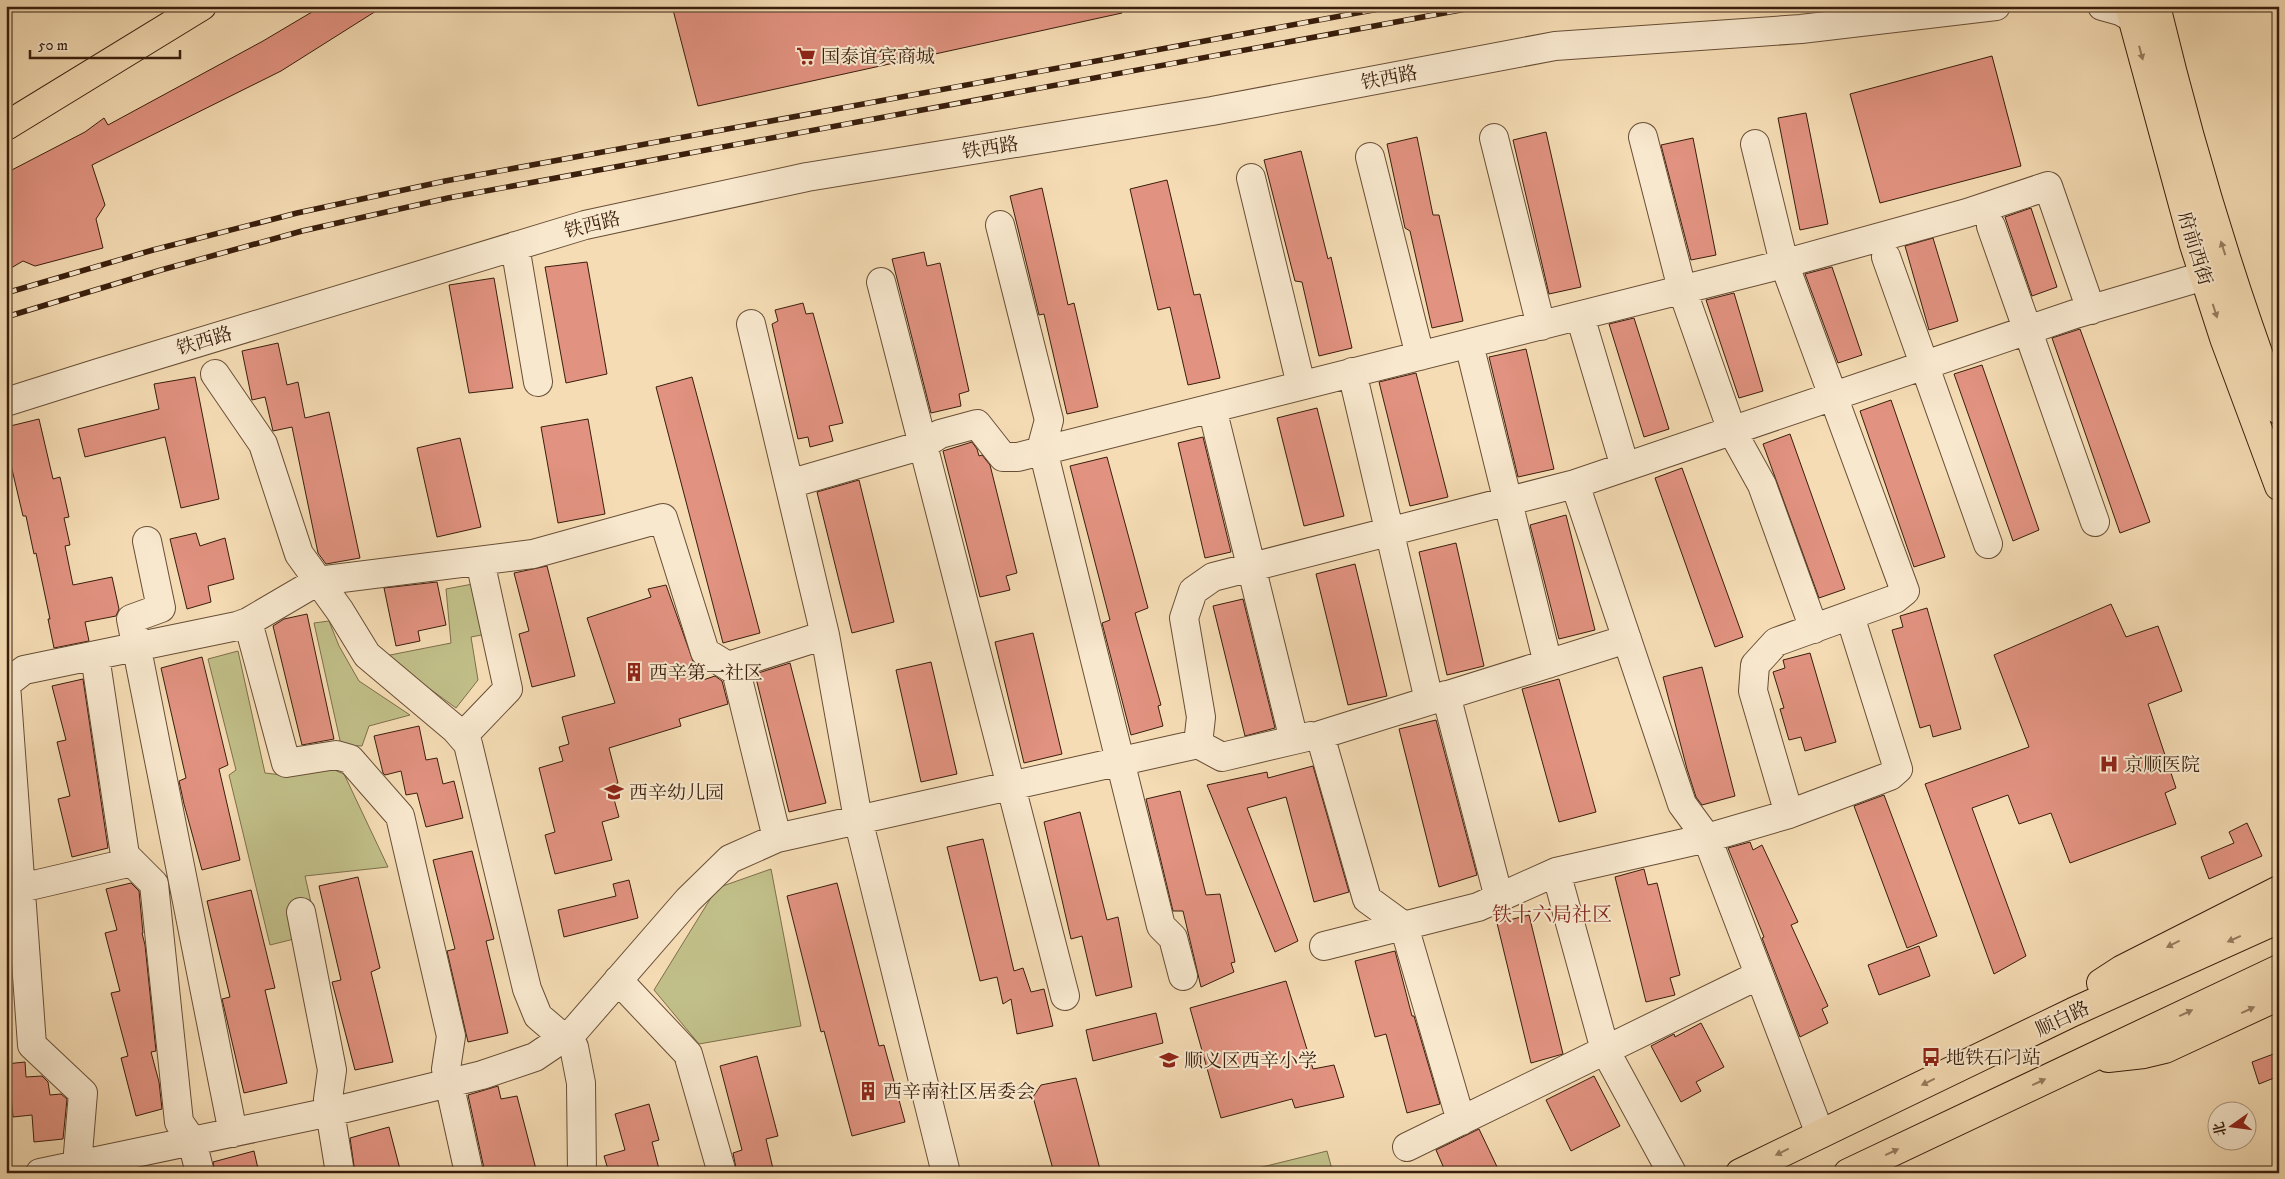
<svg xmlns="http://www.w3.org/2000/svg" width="2285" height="1179" font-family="'IM FELL DW Pica','Noto Serif SC',serif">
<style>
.green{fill:#c1bf89;stroke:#7d6e4a}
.building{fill:#e19280;stroke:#391e0c}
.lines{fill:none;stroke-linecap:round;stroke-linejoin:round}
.minor-casing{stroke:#684e36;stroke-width:30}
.major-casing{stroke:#391e0c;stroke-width:30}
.minor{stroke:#f8e8ce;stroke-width:28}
.major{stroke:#f5dcb4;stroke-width:28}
.rail-casing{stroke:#391e0c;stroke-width:5.5}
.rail{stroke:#f8e8ce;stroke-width:4;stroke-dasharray:11;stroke-linecap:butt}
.oneway{fill:#977d60}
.labels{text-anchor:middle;stroke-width:4;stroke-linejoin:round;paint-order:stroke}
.poi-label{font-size:19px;fill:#391e0c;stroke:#f8e8ce;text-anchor:start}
.street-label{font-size:19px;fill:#391e0c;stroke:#f8e8ce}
.neighbourhood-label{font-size:20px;fill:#7a1f14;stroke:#f8e8ce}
</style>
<rect width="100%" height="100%" fill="#f5dcb4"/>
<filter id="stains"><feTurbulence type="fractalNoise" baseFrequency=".004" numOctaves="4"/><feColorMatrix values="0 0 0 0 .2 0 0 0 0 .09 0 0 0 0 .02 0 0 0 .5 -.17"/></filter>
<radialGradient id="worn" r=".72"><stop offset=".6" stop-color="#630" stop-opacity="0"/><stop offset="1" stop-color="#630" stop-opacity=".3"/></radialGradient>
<!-- green -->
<path class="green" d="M478,583l14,50 -21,4 7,43 -22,28 -71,-52 66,-13 -5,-54z
M329,621l10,25 20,35 51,34 -41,11 -7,20 -21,-1 -27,-122z
M238,651l27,122 17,2 45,-8 17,7 44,93 -83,9 13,57 -48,12 -41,-170 7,-5 -28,-111z
M771,869l30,157 -102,18 -45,-54 63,-102z
M1327,1151l6,22h-95z"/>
<!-- building -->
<path class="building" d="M322,6h62l-103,65 -189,94 13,40 -9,14 7,29 -68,18 -12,-5 -17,10v-98l79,-41 19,-14 4,7 155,-84z
M672,6h450v7l-424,93z
M1992,56l29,110 -141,37 -30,-109z
M1806,113l22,111 -28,6 -22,-112z
M1546,132l35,155 -32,7 -36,-154z
M1417,137l16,78h6l24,106 -31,7 -22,-97 -5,-3 -18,-84z
M1693,138l23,117 -25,5 -30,-115z
M1301,151l27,108 3,-2 21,91 -33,8 -17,-74 -7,-1 -31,-121z
M1167,180l27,115 6,-1 20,84 -32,7 -18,-78 -12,3 -28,-121z
M1042,188l26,117 6,-2 24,104 -31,7 -23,-100 -5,1 -29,-119z
M2031,208l26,79 -25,9 -27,-79z
M1933,238l25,83 -29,9 -24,-84z
M924,252l3,14 13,-3 29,128 -10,3 2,12 -30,7 -39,-154z
M587,262l20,112 -41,9 -21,-116z
M1832,267l30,88 -24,8 -33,-89z
M494,278l19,110 -44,5 -20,-108z
M1734,293l29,98 -24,7 -33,-98z
M803,303l3,11 7,-1 30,110 -14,3 4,15 -23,6 -2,-10 -10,2 -26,-115 6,-3 -3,-11z
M1634,318l35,111 -25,8 -35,-113z
M2080,329l70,193 -30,11 -68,-195z
M278,343l9,42 11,-3 7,36 24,-6 31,146 -34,6 -8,-11 -26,-126 -19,4 -8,-34 -13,3 -10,-49z
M1526,349l28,120 -36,8 -29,-120z
M1982,365l57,165 -26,11 -59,-167z
M1416,373l32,124 -38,9 -31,-124z
M195,377l24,122 -38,9 -16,-71 -80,20 -7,-28 81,-20 -5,-25z
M692,377l68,256 -37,10 -67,-256z
M1891,400l54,157 -31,10 -54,-156z
M1317,408l27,108 -40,10 -27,-108z
M39,419l14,60 7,-2 9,40 -5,1 6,27 -5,1 8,39 39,-8 7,32 -3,7 -31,6 4,19 -35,7 -6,-29h2l-14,-66 -2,1 -8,-38h-3l-17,-72v-17z
M588,419l17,95 -47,9 -17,-96z
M1790,434l55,155 -26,9 -56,-154z
M1203,437l28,115 -26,6 -27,-115z
M460,438l21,89 -44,10 -20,-89z
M972,442l5,7 2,7 3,-1 8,10 27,108 -11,3 4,14 -30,7 -37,-146z
M1107,457l41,151 -13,5 26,92 -3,1 5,20 -32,9 -29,-112 8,-3 -40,-154z
M1682,468l61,169 -28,10 -60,-169z
M859,480l35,142 -42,11 -35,-141z
M1566,515l29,115 -36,9 -29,-114z
M196,533l4,13 25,-8 9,41 -26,7 3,16 -24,7 -17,-70z
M1456,543l28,123 -37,9 -28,-123z
M1355,564l32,132 -39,9 -32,-131z
M547,566l28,110 -43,11 -13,-53 10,-3 -15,-58z
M437,582l9,43 -28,6 2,10 -24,5 -12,-58z
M666,585l34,96 15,-5 7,5 6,23 -49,15 2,7 -72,22 9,35 -8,2 9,32 -17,5 10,38 -57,14 -10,-39 10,-3 -16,-64 24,-7 -4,-14 10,-3 -7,-27 53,-14 -28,-85 64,-21 -3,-8z
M1243,599l32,129 -30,8 -32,-130z
M2111,604l15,33 32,-11 24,65 -34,13 28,84 -11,5 11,31 -106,39 -19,-50 -32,11 -11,-29 -36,13 54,148 -32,18 -69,-190 104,-37 -35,-92z
M1927,608l34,121 -28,8 -3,-12 -10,3 -28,-98 11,-3 -3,-11z
M307,614l27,125 -32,6 -29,-119 11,-7z
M1033,633l29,121 -38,9 -29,-121z
M1810,653l26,89 -31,9 -4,-14 -12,3 -9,-31 4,-1 -11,-36 12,-4 -2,-8z
M202,657l26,108 -9,4 21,91 -38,10 -18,-66 -5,-23 7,-3 -25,-110z
M931,662l26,112 -36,8 -25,-112z
M790,663l36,140 -37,9 -34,-138z
M1702,667l33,129 -33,9 -6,-8 -9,-28 -24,-92z
M83,679l25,169 -36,9 -14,-58 12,-3 -13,-54 9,-2 -14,-54z
M1559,679l37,133 -37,10 -37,-133z
M1436,720l41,155 -38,12 -40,-158z
M419,726l7,34 11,-2 6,26 11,-3 9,37 -37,9 -9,-34 -11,2 -5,-24 -16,4 -2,-2 -9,-37z
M1313,766l36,126 -35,10 -28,-105 -39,11 51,133 -23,11 -68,-167 60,-13 1,6z
M1180,791l26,104 14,-1 15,68 -4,1 3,9 -33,15 -18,-76h-10l-27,-112z
M1884,795l53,141 -30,12 -53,-142z
M1080,812l27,108 11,-3 14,70 -36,9 -14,-60 -11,3 -27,-117z
M2247,823l15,33 -53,23 -8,-22 33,-14 -5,-11z
M983,839l31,132 9,-3 8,24 13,-3 9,37 -36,8 -6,-35 -8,5 -6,-27 -17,4 -33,-134z
M1750,842l3,8 9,-5 36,77 -7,3 37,81 -6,3 6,14 -28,14 -38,-99 2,-1 -36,-89z
M472,851l22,88 -8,2 22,92 -40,9 -21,-91 8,-2 -22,-89z
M1644,869l4,16 9,-2 23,92 -10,3 5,17 -29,7 -31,-125z
M358,877l22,91 -9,4 22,90 -38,8 -23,-88 9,-2 -22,-94z
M629,880l9,38 -74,19 -6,-27 58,-14 -3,-12z
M131,883l8,8 4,42h-1l3,12 11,106 -5,1 8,30 3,27 -26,7 -15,-58 7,-2 -17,-63 9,-2 -15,-58 12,-3 -11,-41z
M837,883l42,163 5,-1 21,77 -53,14 -28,-105 -3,1 -34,-136z
M251,890l24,98 -10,2 22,93 -43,10 -22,-94 8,-2 -23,-96z
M1529,915l34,139 -32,9 -34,-140z
M1919,946l11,30 -51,19 -11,-30z
M1395,951l17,65h2l26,88 -33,9 -21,-79 -11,3 -20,-76z
M1286,981l27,88 21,-4 10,32 -49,11 -3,-9 -71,19 -31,-110z
M1156,1013l7,30 -70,18 -7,-31z
M1701,1023l23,44 -28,15 5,9 -20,11 -30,-56 23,-12 1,3z
M2279,1052v24l-20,8 -7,-22z
M757,1056l21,80 -12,3 8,34h-37l-4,-20 9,-3 -22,-84z
M25,1062l1,15 16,-1 6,6 2,13 11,-1 6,5 -4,40 -29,3 -2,-27 -19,2 -2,-22h-5v-31z
M1594,1076l26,50 -49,25 -25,-51z
M1076,1078l25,95h-47l-21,-76 8,-12z
M498,1086l3,13 16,-3 20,77h-52l-17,-78z
M649,1104l10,36 -7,2 8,31h-51l-5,-17 21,-6 -10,-36z
M389,1127l12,46h-46l-5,-35z
M1479,1129l21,44h-54l-10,-23z
M254,1151l5,22h-44l-2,-11z"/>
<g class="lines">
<!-- minor casing -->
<g class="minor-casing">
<path id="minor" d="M2102,6l18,5 11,6
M1643,137l39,152 50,142 30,54 52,144
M1494,138l47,188
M1370,157l50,199
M1251,178l50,207
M1000,225l49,195 -7,26 119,480 12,12 10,38
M1991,226l104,296
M515,246l23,136
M1886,257l102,287
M881,282l184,714
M1580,316l45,151
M751,324l74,311 33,184 88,354
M1469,344l79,320
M1352,372l77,328
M215,374l48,70 36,110 41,57 27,44 88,74 13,15 59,245 11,27 36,31 7,36 1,90
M6,402l92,-29 487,-148 222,-48 405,-66 343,-65 246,-17 195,-23
M1212,408l82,332 17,-4
M789,484l134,-39 17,-11 37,-10 26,33h15l754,-190 195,-54 81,-27 43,124
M147,541l14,67 -30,11 102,514
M248,622l38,141 50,-8 14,4 50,57 51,220 -5,33 23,104
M95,656l30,199 29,29 25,238 13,19 8,32
M728,666l97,-31
M1446,695l53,203
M462,737l46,-48 -28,-128
M1198,744l3,-27 -17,-99 9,-27 20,-14 362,-93
M1789,814l101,-38 8,-7 -48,-153
M1556,872l49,178 67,123
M21,888l111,-26
M301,912l31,158 -4,29 12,74
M1324,946l154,-39 78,-35 151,-34 82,-24 -36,-123 2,-26 21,-23 119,-43 10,-8 -121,-328 -29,-119
M618,980l70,74 34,119
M1461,1121l-57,-195 -37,-27 -47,-164 307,-96
M1820,1134l-113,-296 -25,-34 -107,-320 500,-170 129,-38
M1407,1147l352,-172
M77,1165l6,-72 -51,-48 -26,-361 18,-14 213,-44 11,-4 70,-41 215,-27 130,-36 42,134 31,19 41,167
M40,1173l290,-61 152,-37 53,-18 40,-27 113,-130 42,-41 47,-21 421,-94 24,13 72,-17"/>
</g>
<!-- major casing -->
<g class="major-casing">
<path id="major" d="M2129,6l65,239 30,93 55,148
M2156,6c33,137 73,272 123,404
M6,126l196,-120
M2101,983l20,-13 158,-80
M2108,1058l36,-4 21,-5 114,-53
M1740,1173l333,-161 206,-93
M1848,1173l431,-204"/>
</g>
<!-- minor -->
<use href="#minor" class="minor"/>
<!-- major -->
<use href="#major" class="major"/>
<!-- rail casing -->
<g class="rail-casing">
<path id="rail" d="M6,293l147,-43 144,-37 148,-32 950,-175
M6,317l155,-47 141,-39 146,-33 1034,-192"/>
</g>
<!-- rail -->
<use href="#rail" class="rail"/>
</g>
<!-- one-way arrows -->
<defs><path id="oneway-solid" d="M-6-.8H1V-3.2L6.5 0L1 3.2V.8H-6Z" transform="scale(1.25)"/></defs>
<g class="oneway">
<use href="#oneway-solid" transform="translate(2141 53) rotate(75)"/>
<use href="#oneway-solid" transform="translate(2223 248) rotate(-108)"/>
<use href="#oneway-solid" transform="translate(2215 311) rotate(72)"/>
<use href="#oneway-solid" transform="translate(2234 939) rotate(156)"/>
<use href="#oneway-solid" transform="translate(2173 944) rotate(153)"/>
<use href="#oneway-solid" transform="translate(2248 1010) rotate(-25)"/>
<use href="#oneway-solid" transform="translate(2186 1013) rotate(-25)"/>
<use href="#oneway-solid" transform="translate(1928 1082) rotate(154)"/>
<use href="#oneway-solid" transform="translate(2039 1082) rotate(-25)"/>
<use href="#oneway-solid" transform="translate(1782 1152) rotate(154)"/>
<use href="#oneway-solid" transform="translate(1892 1152) rotate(-25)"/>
</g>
<!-- icons -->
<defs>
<g id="supermarket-bare" transform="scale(1.5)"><path d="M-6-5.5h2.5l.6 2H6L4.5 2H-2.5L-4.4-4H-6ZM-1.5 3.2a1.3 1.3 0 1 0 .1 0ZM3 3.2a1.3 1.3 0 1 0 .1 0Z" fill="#8f2418" stroke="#f8e8ce" stroke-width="2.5" paint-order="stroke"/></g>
<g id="building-bare" transform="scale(1.5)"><path d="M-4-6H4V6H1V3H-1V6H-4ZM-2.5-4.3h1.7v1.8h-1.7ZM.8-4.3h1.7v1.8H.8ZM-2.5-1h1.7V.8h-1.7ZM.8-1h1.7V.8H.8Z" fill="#8f2418" stroke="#f8e8ce" stroke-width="2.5" paint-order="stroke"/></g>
<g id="hospital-bare" transform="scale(1.5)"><path d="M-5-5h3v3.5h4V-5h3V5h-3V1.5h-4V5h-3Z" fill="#8f2418" stroke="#f8e8ce" stroke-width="2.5" paint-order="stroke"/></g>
<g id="school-bare" transform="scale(1.5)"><path d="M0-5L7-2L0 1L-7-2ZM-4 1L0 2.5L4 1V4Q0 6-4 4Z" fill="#8f2418" stroke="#f8e8ce" stroke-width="2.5" paint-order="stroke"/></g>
<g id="bus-bare" transform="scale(1.5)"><path d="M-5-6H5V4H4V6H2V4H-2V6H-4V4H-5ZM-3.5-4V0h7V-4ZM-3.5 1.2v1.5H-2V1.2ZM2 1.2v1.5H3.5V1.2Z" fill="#8f2418" stroke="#f8e8ce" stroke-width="2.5" paint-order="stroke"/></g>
</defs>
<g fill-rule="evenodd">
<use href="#supermarket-bare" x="806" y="56"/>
<use href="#building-bare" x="634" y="672"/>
<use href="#hospital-bare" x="2109" y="764"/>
<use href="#school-bare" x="614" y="792"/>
<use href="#bus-bare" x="1931" y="1057"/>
<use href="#school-bare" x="1169" y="1060"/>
<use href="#building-bare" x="868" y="1091"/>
</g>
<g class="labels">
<!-- poi labels -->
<g class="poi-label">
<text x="821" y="63">国泰谊宾商城</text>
<text x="649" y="679">西辛第一社区</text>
<text x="2124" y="771">京顺医院</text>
<text x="629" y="799">西辛幼儿园</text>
<text x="1946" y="1064">地铁石门站</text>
<text x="1184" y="1067">顺义区西辛小学</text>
<text x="883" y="1098">西辛南社区居委会</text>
</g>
<!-- street labels -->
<g class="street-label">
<text transform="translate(1389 77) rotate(-11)" y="7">铁西路</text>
<text transform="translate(990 147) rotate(-9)" y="7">铁西路</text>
<text transform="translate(592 224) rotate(-14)" y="7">铁西路</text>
<text transform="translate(2196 248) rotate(73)" y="7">府前西街</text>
<text transform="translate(204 340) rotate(-17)" y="7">铁西路</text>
<text transform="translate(2062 1018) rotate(-25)" y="7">顺白路</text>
</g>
<!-- neighbourhood labels -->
<g class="neighbourhood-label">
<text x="1552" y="921">铁十六局社区</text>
</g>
</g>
<!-- margin -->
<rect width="2285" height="1179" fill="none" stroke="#f5dcb4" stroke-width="25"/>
<rect x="8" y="8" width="2270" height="1164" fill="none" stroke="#391e0c" stroke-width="2.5"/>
<rect x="12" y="12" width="2260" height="1154" fill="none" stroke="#391e0c"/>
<!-- north arrow -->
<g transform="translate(2232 1126) rotate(256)"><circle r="24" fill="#f8e8ce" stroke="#ac9780"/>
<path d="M0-4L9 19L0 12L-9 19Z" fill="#8f2418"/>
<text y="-8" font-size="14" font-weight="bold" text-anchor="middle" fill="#391e0c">北</text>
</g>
<!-- scale -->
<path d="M30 50v8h150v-8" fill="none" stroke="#391e0c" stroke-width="2.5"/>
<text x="38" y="50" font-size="15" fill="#391e0c" stroke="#f8e8ce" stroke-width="4" paint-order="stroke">50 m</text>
<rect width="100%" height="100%" filter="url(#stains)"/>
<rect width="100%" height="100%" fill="url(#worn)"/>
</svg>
